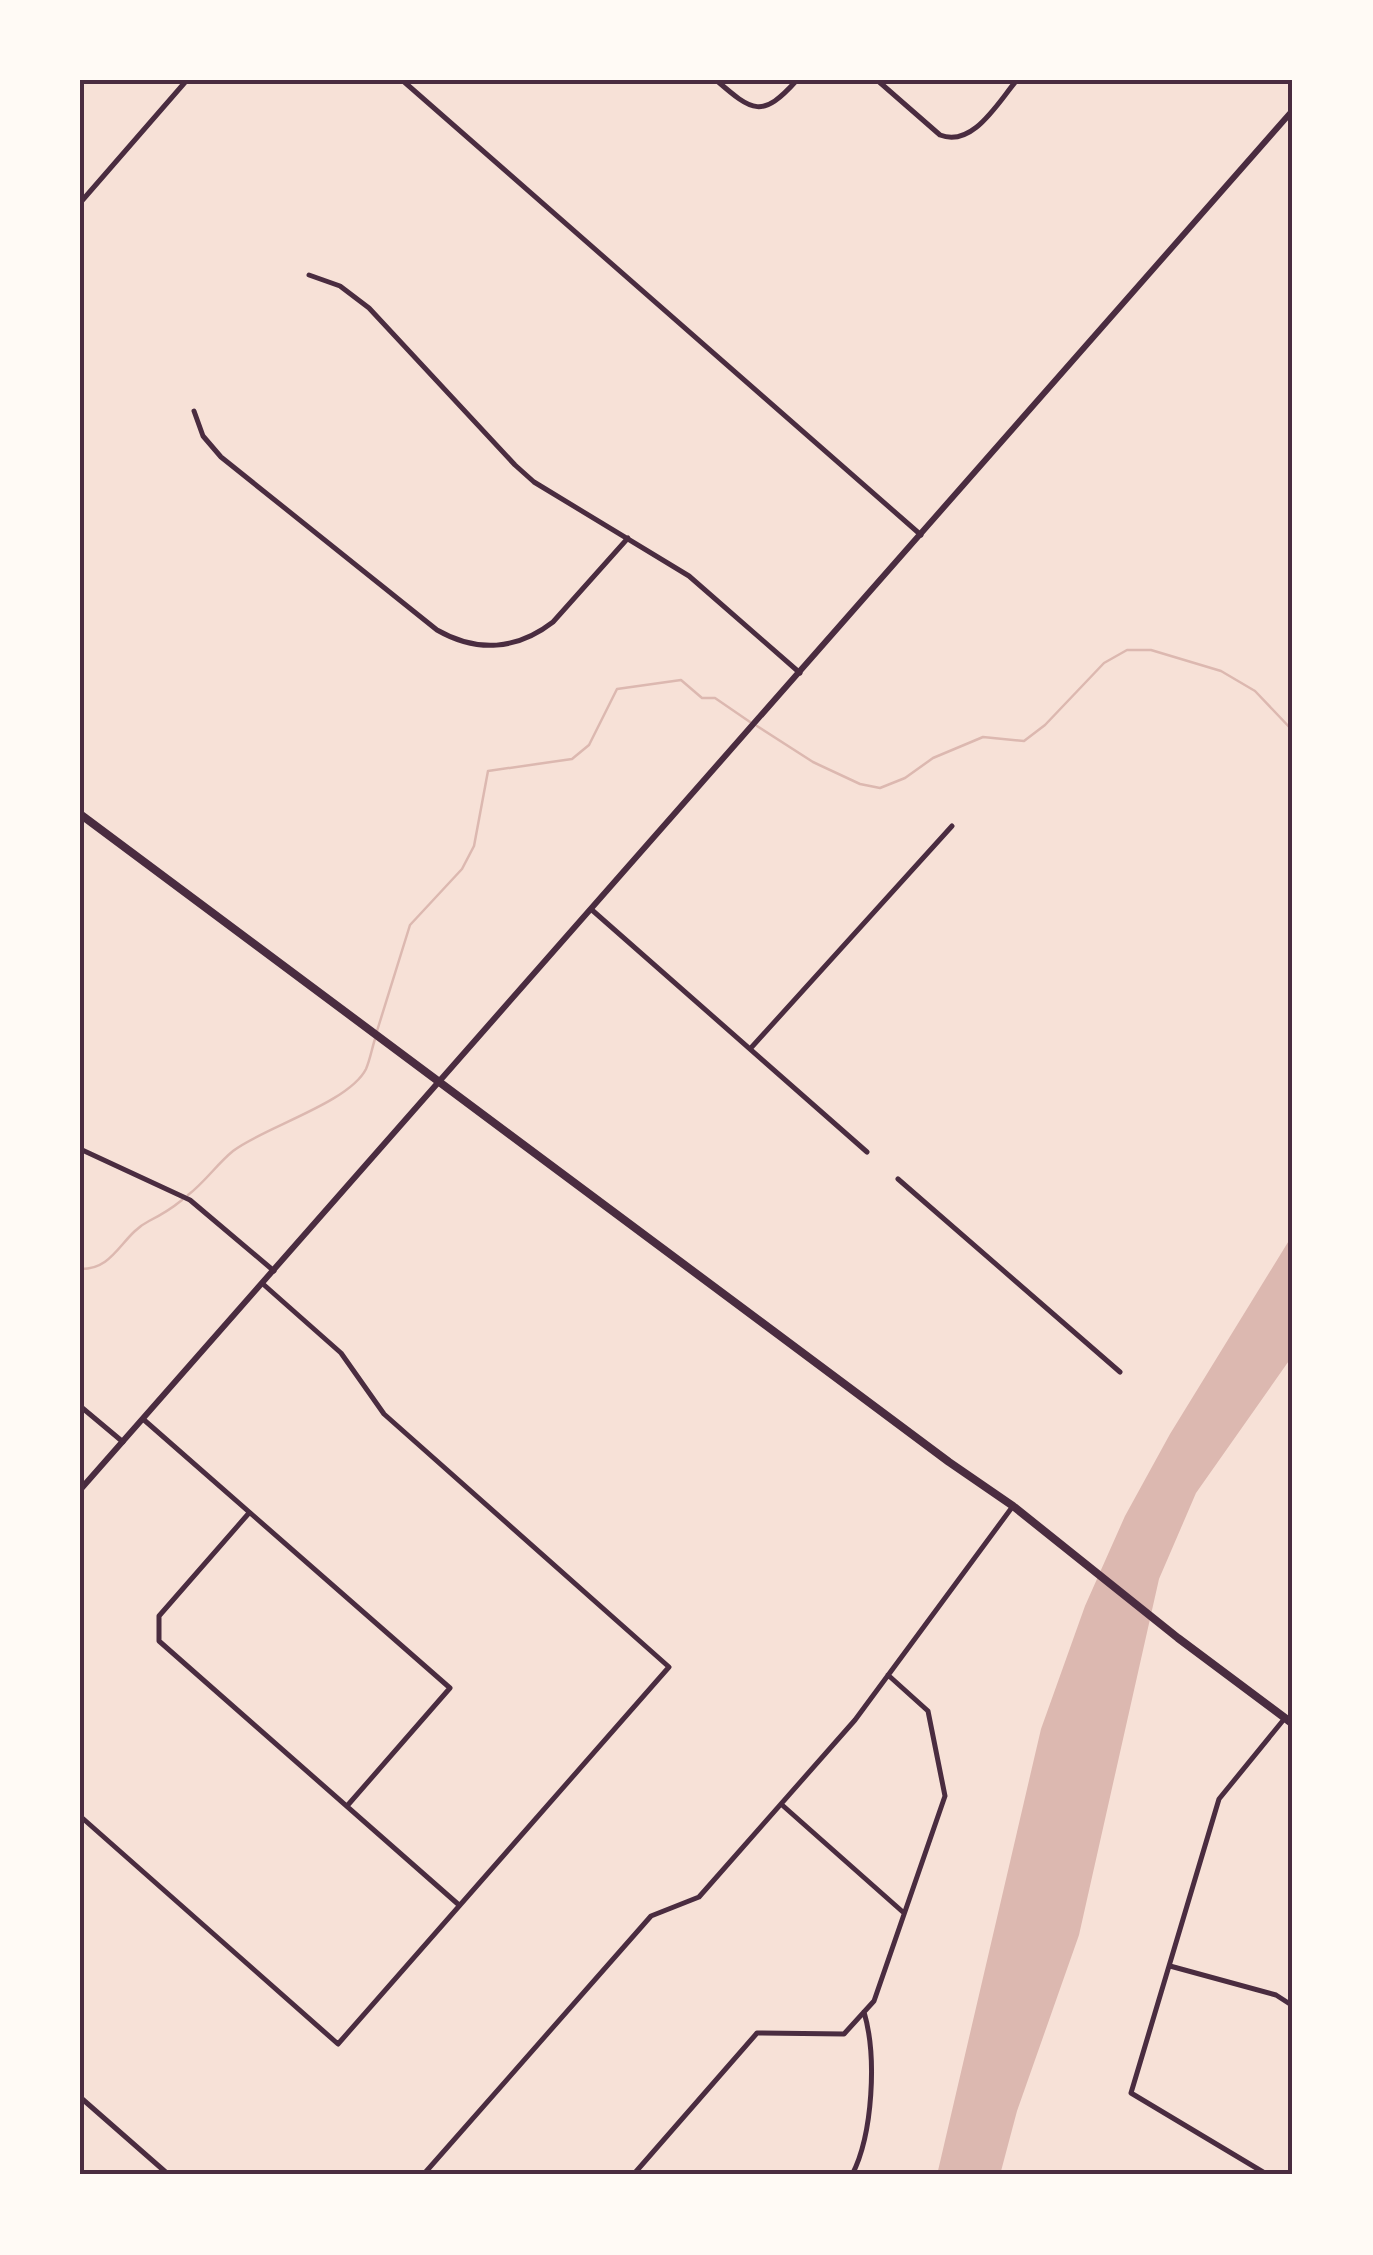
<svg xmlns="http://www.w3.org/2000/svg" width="1373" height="2255" font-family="'Open Sans',sans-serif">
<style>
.water{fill:#dcb8b0}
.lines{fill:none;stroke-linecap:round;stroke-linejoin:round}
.stream{stroke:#dcb8b0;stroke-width:2.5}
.minor{stroke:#4a2c40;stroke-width:5}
.tertiary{stroke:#4a2c40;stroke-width:6}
.secondary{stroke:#4a2c40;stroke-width:8}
.neatline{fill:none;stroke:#4a2c40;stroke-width:4}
</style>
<rect width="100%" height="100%" fill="#f7e1d7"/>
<!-- water -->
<path class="water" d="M1293,1234v121l-97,138 -37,86 -80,356 -62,176 -17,64h-63l104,-446 44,-123 40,-90 45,-82z"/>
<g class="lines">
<!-- stream -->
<path class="stream" d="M757,726l56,36 47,22 20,4 25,-10 28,-20 50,-21 41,4 21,-16 59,-62 23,-13h24l70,21 34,20 38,40
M377,1031l33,-106 52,-56 12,-23 14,-75 84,-12 17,-14 28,-56 64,-9 21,18h13l35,24
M188,1195c17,-13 29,-31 45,-44 29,-23 116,-48 133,-82 4,-9 6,-21 9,-30
M80,1269c35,1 41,-34 69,-48 12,-6 22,-12 33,-21"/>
<!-- minor -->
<path class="minor" d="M402,80l519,455
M716,80c37,32 46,39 81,0
M877,80l63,55c33,13 58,-33 77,-55
M80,203l107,-123
M309,275l31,11 29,22 146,157 19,17 155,94 111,97
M194,411l9,25 18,21 216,173c40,23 80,20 116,-8l75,-84
M592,910l275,242
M750,1049l202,-223
M80,1149l110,51 84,71
M898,1179l222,193
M80,1406l43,36
M143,1419l307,269 -103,118
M249,1513l-90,103v25l300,264
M781,1804l123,109
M80,1816l258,228 331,-377 -285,-253 -43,-61 -78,-69
M1170,1966l106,29 17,11
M80,2097l89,78
M423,2175l228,-259 48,-19 156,-177 158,-214
M633,2175l124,-142 87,1 30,-33 71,-205 -17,-85 -40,-36
M852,2175c21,-41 25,-119 12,-163
M1268,2175l-137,-82 88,-294 66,-81"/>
<!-- tertiary -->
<path class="tertiary" d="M80,1490l1213,-1380"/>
<!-- secondary -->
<path class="secondary" d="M80,814l869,648 64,44 165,132 115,86"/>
</g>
<!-- border -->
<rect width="1373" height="2255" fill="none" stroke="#fffaf5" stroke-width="165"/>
<rect x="82" y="82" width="1208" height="2090" class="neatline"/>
</svg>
